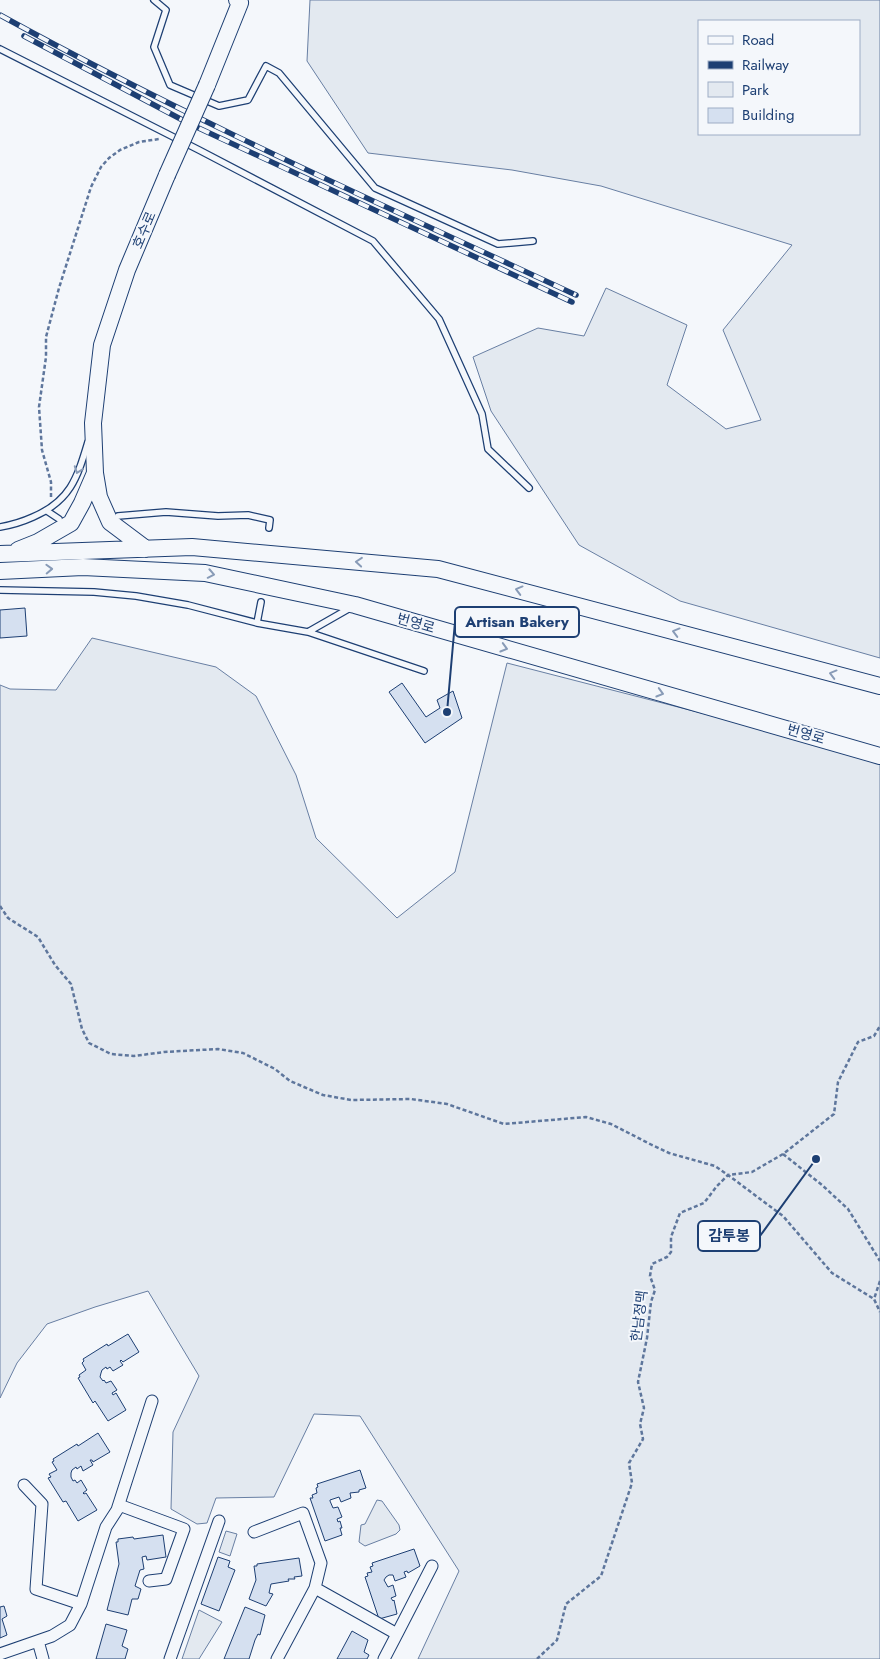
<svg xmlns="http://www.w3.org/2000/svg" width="880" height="1659" font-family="Jost,'Noto Sans KR',sans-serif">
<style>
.green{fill:#e3e9f0;stroke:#687fa3;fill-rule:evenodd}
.building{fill:#d5e0f0;stroke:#1d3f73}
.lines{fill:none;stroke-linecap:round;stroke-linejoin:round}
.lane-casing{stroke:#1d3f73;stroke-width:8}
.street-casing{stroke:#1d3f73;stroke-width:13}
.secondary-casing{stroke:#1d3f73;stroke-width:18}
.path{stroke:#5e769c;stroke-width:2.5;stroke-dasharray:4 2.5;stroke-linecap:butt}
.lane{stroke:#f4f7fb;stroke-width:5.5}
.street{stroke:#f4f7fb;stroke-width:11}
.secondary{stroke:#f4f7fb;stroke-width:16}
.rail-casing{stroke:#1d3f73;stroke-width:5.5}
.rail{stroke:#f4f7fb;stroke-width:4;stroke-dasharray:11;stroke-linecap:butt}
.secondary-bridge-casing{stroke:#1d3f73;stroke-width:18;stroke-linecap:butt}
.secondary-bridge{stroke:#f4f7fb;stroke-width:16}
.oneway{stroke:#889bb7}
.labels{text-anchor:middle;stroke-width:4;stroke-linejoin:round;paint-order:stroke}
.street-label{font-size:14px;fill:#1d3f73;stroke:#f4f7fb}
.leader{fill:none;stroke:#1d3f73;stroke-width:2}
.callout-dot{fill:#1d3f73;stroke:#f4f7fb;stroke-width:2}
.callout{fill:#f4f7fb;stroke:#1d3f73;stroke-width:2}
.callout-label{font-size:15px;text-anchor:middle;font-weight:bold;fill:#1d3f73}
</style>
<rect width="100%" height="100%" fill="#f4f7fb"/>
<!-- green -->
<path class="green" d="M310,0h570v658l-200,-57 -101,-56 -88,-134 -18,-54 65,-29 46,8 22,-48 81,37 -20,60 59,44 35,-9 -38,-90 69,-85 -191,-59 -89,-16 -144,-17 -61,-92zM699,21h160v113h-160z
M92,638l124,29 40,29 40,79 20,63 81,80 58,-46 52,-209 373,96v900h-462l41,-88 -99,-155 -46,-2 -40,83 -58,1 -9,25 -10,1 -26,-15 2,-77 26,-56 -51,-85 -53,16 -48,17 -30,39 -17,35v-713l10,4 46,1z
M377,1500l5,1 17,24 1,5 -4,4 -31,12 -6,-4 2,-17 4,-1z
M226,1531l11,3 -7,22 -11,-4z
M199,1610l23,12 -23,37h-17z"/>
<!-- building -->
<path class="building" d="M25,608l2,28 -27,2v-28z
M402,683l24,34 14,-9 -3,-8 16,-9 9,27 -37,25 -36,-51z
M128,1334l11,18 -16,10 -2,-2 -1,1 3,4 -10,6 -3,-4 -3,2 -1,-2 -4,3 -1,3 -1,4 3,4 1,-1 2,3 5,-2 6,9 -5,3 1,2 3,-2 10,17 -18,11 -13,-20 -2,2 -15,-25 2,-1 -1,-2 7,-5 -4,-7 2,-2 -1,-2 24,-15 1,2z
M98,1433l12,19 -17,10 -1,-2h-2l3,5 -10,6 -2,-5 -4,3 -1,-2 -4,3 -1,3v4l2,4 2,-1 2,3 4,-3 6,10 -4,3 1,1 2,-1 11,17 -19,11 -12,-20 -3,1 -15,-24 3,-1 -2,-3 8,-4 -5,-8 2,-1 -1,-2 24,-15 1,2z
M360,1470l6,18 -7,2v2l-9,1 1,5 -10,4 -2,-5 -9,3v1l3,7 5,-1 4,10 -5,2 1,3 2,-1 2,7h-2l2,7 -17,6 -15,-43h3l-1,-3 5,-2 -1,-5 2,-1 -1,-3z
M163,1535l3,22 -19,3 -1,-4 -4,1 2,12 -4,1 -5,16 6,3 -3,10h-6l-4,16 -21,-5 12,-46 -3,-22h2v-3l15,-2 1,2z
M414,1549l6,17 -12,7 -1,-2 -3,1 2,5 -11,4 -2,-6h-4l-3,2 -2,3 4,7 5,-2 3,11 -5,2 2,3 1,-1 3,14 -18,5 -14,-42 3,-1 -1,-3 5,-1 -2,-5 3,-1 -1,-3z
M218,1557l12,4 -2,6 7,3 -16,41 -18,-7z
M299,1558l3,18 -8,1 1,2h-7l1,2 -18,3 -2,9 4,1 -7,12 -17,-7 7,-19 -2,-14h3v-2z
M4,1606l3,10 -5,3 5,16 -7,3v-31z
M245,1607l20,8 -5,20 -2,-1 -3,6 -6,19h-25z
M106,1624l21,6 -5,16 6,3 -3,10h-29z
M352,1631l16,9 -4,12 5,3 -2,4h-30z"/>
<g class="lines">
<!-- lane casing -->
<g class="lane-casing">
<path id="lane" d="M154,0l12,10 -12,37 16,38 49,21 29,-6 18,-34 13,7 96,115 123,56 35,-3
M0,49l199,101 174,91 66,78 43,95 6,35 41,39
M47,511l12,8
M118,516l48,-4 52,4 30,-1 22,5 -1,8
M0,527c12,-2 22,-5 33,-10 37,-16 44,-38 55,-75
M0,590l94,2 42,4 52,9 69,18 51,9 42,-24
M257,623l4,-21
M308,632l116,39"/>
</g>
<!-- street casing -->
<g class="street-casing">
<path id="street" d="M24,1485l18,19 -6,85 45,15
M119,1505l65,24 -18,50 -17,2
M254,1532l49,-19 18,50 -6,25
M397,1634l35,-68
M38,1641l5,18
M0,1654l52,-18 18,-11 11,-21 25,-77 11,-17 35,-109
M170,1659l49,-138
M277,1659l38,-71 82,46 -13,25"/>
</g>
<!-- secondary casing -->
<g class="secondary-casing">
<path id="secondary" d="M207,85l33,-82 -3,-3
M146,549l-36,-27 -11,-25 -4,-24 -2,-50 9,-78 25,-75 40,-95
M18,550l20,-8 33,-19 11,-20 13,-30
M0,554l192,-7 246,22 442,117
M0,571l83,-4 122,6 150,32 525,151"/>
</g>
<!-- path -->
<path class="path" d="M51,497v-15l-9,-32 -3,-43 7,-50v-20l13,-49 32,-101 10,-20 8,-9 11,-8 19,-8 20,-3
M0,906l8,12 30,19 17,28 16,19 11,45 7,14 22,11 23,2 30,-4 54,-3 25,4 32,16 15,12 33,14 28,5 60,-1 36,5 57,20 82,-7 25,7 41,21 17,8 46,13 13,9 55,41 49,57 42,26
M783,1154l39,31 26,24 32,52
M880,1281l-6,18 6,13
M537,1659l20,-19 9,-36 35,-28 31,-93 -3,-20 14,-24 -3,-15 4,-16 -6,-26 9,-44 4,-36 4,-12 -5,-14 2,-12 15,-7 4,-5v-15l9,-24 24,-10 13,-17 11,-11 24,-3 31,-18 51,-40 4,-32 20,-40 16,-6 6,-10"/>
<!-- lane -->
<use href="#lane" class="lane"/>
<!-- street -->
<use href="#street" class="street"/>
<!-- secondary -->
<use href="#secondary" class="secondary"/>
<!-- rail casing -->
<g class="rail-casing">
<path id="rail" d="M0,15c187,103 383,190 576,280
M24,36l166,88 382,178"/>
</g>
<!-- rail -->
<use href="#rail" class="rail"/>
<!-- secondary-bridge casing -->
<g class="secondary-bridge-casing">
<path id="secondary-bridge" d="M167,175l40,-90"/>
</g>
<!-- secondary-bridge -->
<use href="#secondary-bridge" class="secondary-bridge"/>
</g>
<!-- one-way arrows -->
<defs><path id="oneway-chevron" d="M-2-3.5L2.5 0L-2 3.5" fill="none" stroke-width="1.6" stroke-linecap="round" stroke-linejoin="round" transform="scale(1.25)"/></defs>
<g class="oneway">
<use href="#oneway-chevron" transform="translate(78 470) rotate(110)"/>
<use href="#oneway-chevron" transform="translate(359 562) rotate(-175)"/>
<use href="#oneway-chevron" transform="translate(49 569) rotate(-2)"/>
<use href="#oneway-chevron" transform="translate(211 574) rotate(11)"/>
<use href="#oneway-chevron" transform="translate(519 590) rotate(-165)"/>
<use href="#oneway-chevron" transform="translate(676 632) rotate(-165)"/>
<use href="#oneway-chevron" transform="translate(504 648) rotate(16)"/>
<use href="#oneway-chevron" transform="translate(833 674) rotate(-165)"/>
<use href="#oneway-chevron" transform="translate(660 693) rotate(16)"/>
</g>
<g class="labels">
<!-- street labels -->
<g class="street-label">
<text transform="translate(144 230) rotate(-67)" y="5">호수로</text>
<text transform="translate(416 623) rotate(16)" y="5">번영로</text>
<text transform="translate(806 734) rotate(16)" y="5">번영로</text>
<text transform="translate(639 1316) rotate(-83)" y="5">한남정맥</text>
</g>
</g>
<!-- callouts -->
<path class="leader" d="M447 712L455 622M816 1159L760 1236"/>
<g class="callout-dot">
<circle cx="447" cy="712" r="5"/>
<circle cx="816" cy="1159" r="5"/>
</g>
<g class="callout">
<rect x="455" y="607" width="124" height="30" rx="5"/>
<rect x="698" y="1221" width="62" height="30" rx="5"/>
</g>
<g class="callout-label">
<text x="517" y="627">Artisan Bakery</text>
<text x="729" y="1241">감투봉</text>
</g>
<!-- legend -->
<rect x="698" y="20" width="162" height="115" fill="#f4f7fb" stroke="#9eadc5"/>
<rect x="708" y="36" width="25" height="8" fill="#f4f7fb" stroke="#9eadc5"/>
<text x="742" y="45" font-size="15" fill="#1d3f73">Road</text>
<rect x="708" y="61" width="25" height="8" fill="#1d3f73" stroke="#9eadc5"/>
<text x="742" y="70" font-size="15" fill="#1d3f73">Railway</text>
<rect x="708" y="82" width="25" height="15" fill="#e3e9f0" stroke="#9eadc5"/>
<text x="742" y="95" font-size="15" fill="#1d3f73">Park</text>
<rect x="708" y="108" width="25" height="15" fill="#d5e0f0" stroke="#9eadc5"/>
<text x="742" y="120" font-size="15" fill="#1d3f73">Building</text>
</svg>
